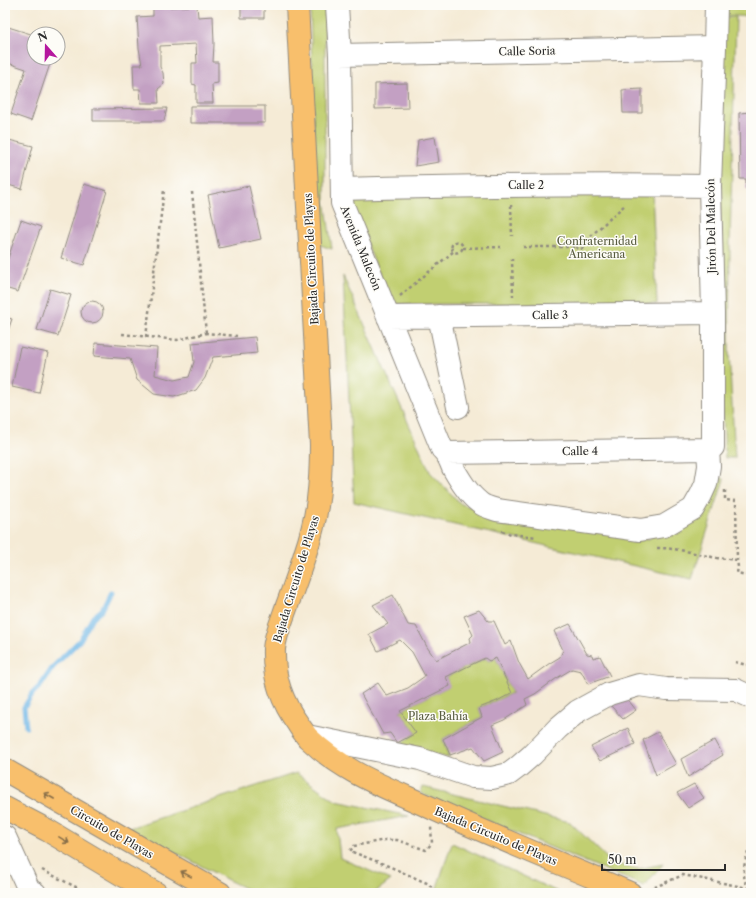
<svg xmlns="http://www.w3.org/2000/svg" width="756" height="898" font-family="'Libre Caslon Text',serif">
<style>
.green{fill:#c1cf71;stroke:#767d4e}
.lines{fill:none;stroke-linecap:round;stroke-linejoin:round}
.stream{stroke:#6fb7e7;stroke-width:5}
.building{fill:#c3a0c3}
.minor-casing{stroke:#908b80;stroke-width:24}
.major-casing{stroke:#908b80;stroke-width:24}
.highway-casing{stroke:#908b80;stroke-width:24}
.path{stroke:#908b80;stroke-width:2.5;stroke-dasharray:3 3;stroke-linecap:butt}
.minor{stroke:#fff;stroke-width:22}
.major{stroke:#f8bf6c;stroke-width:22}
.highway{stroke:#f8bf6c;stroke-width:22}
.oneway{stroke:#876e48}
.labels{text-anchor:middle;stroke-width:3;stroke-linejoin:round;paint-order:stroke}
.street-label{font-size:11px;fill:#2b2b2b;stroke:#fdfcf7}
.park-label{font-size:11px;fill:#585c40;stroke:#fdfcf7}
</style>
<rect width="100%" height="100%" fill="#fdfcf7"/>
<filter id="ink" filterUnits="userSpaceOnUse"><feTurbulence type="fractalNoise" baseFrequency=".025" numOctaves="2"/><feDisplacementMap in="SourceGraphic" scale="8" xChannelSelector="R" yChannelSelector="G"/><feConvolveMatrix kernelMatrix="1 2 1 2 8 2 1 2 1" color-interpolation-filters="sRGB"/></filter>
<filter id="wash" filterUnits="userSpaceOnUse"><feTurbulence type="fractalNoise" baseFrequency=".012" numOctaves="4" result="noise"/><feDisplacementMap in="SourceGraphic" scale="16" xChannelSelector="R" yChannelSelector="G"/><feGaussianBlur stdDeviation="0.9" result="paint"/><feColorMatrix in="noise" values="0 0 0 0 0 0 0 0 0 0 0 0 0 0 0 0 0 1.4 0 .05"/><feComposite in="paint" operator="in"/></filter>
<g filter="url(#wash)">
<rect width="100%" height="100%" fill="#f5ebd6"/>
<!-- green -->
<path class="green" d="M310,5h14l1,15v180l7,49 -15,-5z
M724,5h27v12l-27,-2z
M721,17h15l-6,225 -1,110 6,106h-10l-5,-104z
M652,190l5,114h-265l-42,-100 4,-6z
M343,276l87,196 31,32 36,11 152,24 65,-64 10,4 -32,100 -338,-77z
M485,658l4,3 7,-3 16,35 -33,15 3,9 -39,22 6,19 -53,-11 20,-14 -16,-22 49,-25 -3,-9z
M296,773l40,28 73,15 -72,13 3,29 51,22 -17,13h-119l-29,-14 -97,-51z
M423,787l147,35 42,41 26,6 25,-5 -19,22 -224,-93z
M452,843l108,50h-125z"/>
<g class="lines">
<!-- stream -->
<path class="stream" d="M26,727l-2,-20 9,-14 8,-8 12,-18 27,-27 13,-23 4,-3 5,-4 9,-18"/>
</g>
<g id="blocks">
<!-- building -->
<path class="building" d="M241,5h23v13h-23z
M197,6l1,11 15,-1 1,28 -1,18h5v21l-6,1 1,19h-17v-18l-4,-1v-21h5l-1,-19 -36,2v21l3,6 1,11 -6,5 1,14h-18l-1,-14h-6l-1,-24h9l-3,-17 -2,-31 16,-1v-8z
M5,26l29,9v23h18l-21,63 -20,-7 15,-45 -21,-7z
M407,83l1,25 -33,1v-25z
M642,89v24h-19l-1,-23z
M190,106h75v17h-75z
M167,108l-3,13h-71v-12z
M751,112v77h-5v-10h-6l-1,-66z
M435,137l4,25 -24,4 3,-26z
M5,139l28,7 -11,43 -17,-5z
M84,184l23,7 -23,74 -23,-7z
M249,186l12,53 -42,9 -11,-53z
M21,220l20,7 -23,65 -13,-4v-21z
M50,289l21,6 -13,41 -21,-6z
M81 312a11 11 0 1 1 22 0a11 11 0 1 1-22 0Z
M5,317l7,2 -7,20z
M255,337l2,16 -44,4 -8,21 -9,12 -22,7 -20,-3 -17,-14 -7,-21 -36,-3 1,-13 62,5 -2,27 19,5 15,-3 5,-15 -2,-19z
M20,347l28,6 -9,40 -27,-6z
M393,595l15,30 8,1 11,21 9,13 35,-18 -1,-4 3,-3 -9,-19 15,-6 9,11h6l11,24 6,-4 8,22 9,16 22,-16 10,-6 3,-7 -9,-19 16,-7 17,30 5,1 1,3 7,-2 10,20 -22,8 -7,-13 -9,-2 -15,9 -22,16 -10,5 2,6 -23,15 -12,5 11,27 -19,9 -11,-14 -23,8 -7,-16 39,-22 -3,-9 18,-7 15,-8 -16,-35 -7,3 -4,-3 -39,19 4,9 -50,25 16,22 -19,10 -7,-10 -7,1 -22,-40 17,-11 9,13 21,-8 17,-12 -13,-24 -12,-12 -22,11 -9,-17 19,-10 -15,-19z
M625,696l11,14 -13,9 -12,-13z
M628,728l7,16 -35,17 -9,-14z
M658,732l18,32 -20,11 -13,-35z
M715,740l8,15 -35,22 -7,-18z
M694,784l10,14 -16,10 -11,-15z"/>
</g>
</g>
<g filter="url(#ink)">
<use href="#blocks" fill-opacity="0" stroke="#908b80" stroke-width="1"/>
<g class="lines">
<!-- minor casing -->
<g class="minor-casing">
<path id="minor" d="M337,5l3,50 2,148 100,246c6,5 8,11 11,19 7,12 15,26 27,35 5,4 11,5 17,7l143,20 24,-4 29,-17 8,-14 5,-11 3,-18 -1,-17
M340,55l375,-8
M342,189c123,-3 245,-5 368,-3
M439,316l19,91
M388,317l325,-4
M446,453l262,-4h3l2,-2v-134l-3,-127 5,-139 1,-42
M307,736l113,23 53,18 19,1 17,-4 8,-6 15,-13 26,-27 20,-17 31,-17 30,-9 27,4 70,1 15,7
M5,837l24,53 6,3"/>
</g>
<!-- major casing -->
<g class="major-casing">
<path id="major" d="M297,5l24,440c0,40 -3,71 -16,109 -6,19 -13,38 -20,57 -4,12 -10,25 -11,38 -1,28 8,53 24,75 3,5 7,10 10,14 35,34 75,48 119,68 67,31 135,58 203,87"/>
</g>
<!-- highway casing -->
<g class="highway-casing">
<path id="highway" d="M5,770l167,96 48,27
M5,808l42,22 77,46 32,17"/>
</g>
<!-- path -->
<path class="path" d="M192,192l14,141
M511,205l1,31
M451.5 247a5.5 5.5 0 1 1 11 0a5.5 5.5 0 1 1-11 0Z
M583,243l-1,-1 -3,-1 -3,2v4l2,2h3l3,-2 -1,-4 43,-39
M523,247h53
M463,248l38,-1
M512,258l1,39
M400,296l54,-45
M122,334l55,6 29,-7 31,3
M146,337l18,-147
M725,490v10l11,1 1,59 1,7 -1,6 14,3
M502,531l9,3 26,3
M657,548c22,0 39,6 60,10 6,1 13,1 20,2
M735,662l16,4
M42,870l46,23
M748,888l3,2
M422,893l9,-3v-3l-2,-3 -43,-19 -36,-14 4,-5 31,-6h12l29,10 6,-7 -1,-16
M652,893l3,-6 28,-12 65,13c-8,-14 -3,-29 3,-43"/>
<!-- minor -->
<use href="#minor" class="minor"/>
<!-- major -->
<use href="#major" class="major"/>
<!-- highway -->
<use href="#highway" class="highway"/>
</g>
<!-- one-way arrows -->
<defs><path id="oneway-shaft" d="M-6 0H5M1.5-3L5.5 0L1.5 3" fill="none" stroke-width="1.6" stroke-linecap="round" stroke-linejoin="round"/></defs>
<g class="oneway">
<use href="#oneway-shaft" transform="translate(49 796) rotate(-150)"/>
<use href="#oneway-shaft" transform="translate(64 840) rotate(31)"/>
<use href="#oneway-shaft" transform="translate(186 874) rotate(-151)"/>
</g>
</g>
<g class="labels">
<!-- street labels -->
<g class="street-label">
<text transform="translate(527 51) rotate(-1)" y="4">Calle Soria</text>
<text x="526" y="189">Calle 2</text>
<text transform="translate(711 226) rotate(-91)" y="4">Jirón Del Malecón</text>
<text transform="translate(361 248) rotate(68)" y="4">Avenida Malecón</text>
<text transform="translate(311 259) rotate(-93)" y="4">Bajada Circuito de Playas</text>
<text transform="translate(550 315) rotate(-1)" y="4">Calle 3</text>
<text transform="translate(580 451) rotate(-1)" y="4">Calle 4</text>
<text transform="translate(296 579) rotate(-73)" y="4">Bajada Circuito de Playas</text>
<text transform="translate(112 832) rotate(30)" y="4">Circuito de Playas</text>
<text transform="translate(496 836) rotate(23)" y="4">Bajada Circuito de Playas</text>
</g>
<!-- park labels -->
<g class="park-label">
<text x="597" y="245">Confraternidad<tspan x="597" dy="13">Americana</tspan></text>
<text x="438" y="720">Plaza Bahía</text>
</g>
</g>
<!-- margin -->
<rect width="756" height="898" fill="none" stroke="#fdfcf7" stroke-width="20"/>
<!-- north arrow -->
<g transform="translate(46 46) rotate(340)"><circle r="19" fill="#fdfcf7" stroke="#a9a8a5"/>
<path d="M0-3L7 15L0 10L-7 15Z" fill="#b5179e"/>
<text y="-6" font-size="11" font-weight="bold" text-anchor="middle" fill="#2b2b2b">N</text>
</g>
<!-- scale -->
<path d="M602 864v6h123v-6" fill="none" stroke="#2b2b2b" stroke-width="2"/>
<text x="608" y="864" font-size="12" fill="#2b2b2b" stroke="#fdfcf7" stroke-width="3" paint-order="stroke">50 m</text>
</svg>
